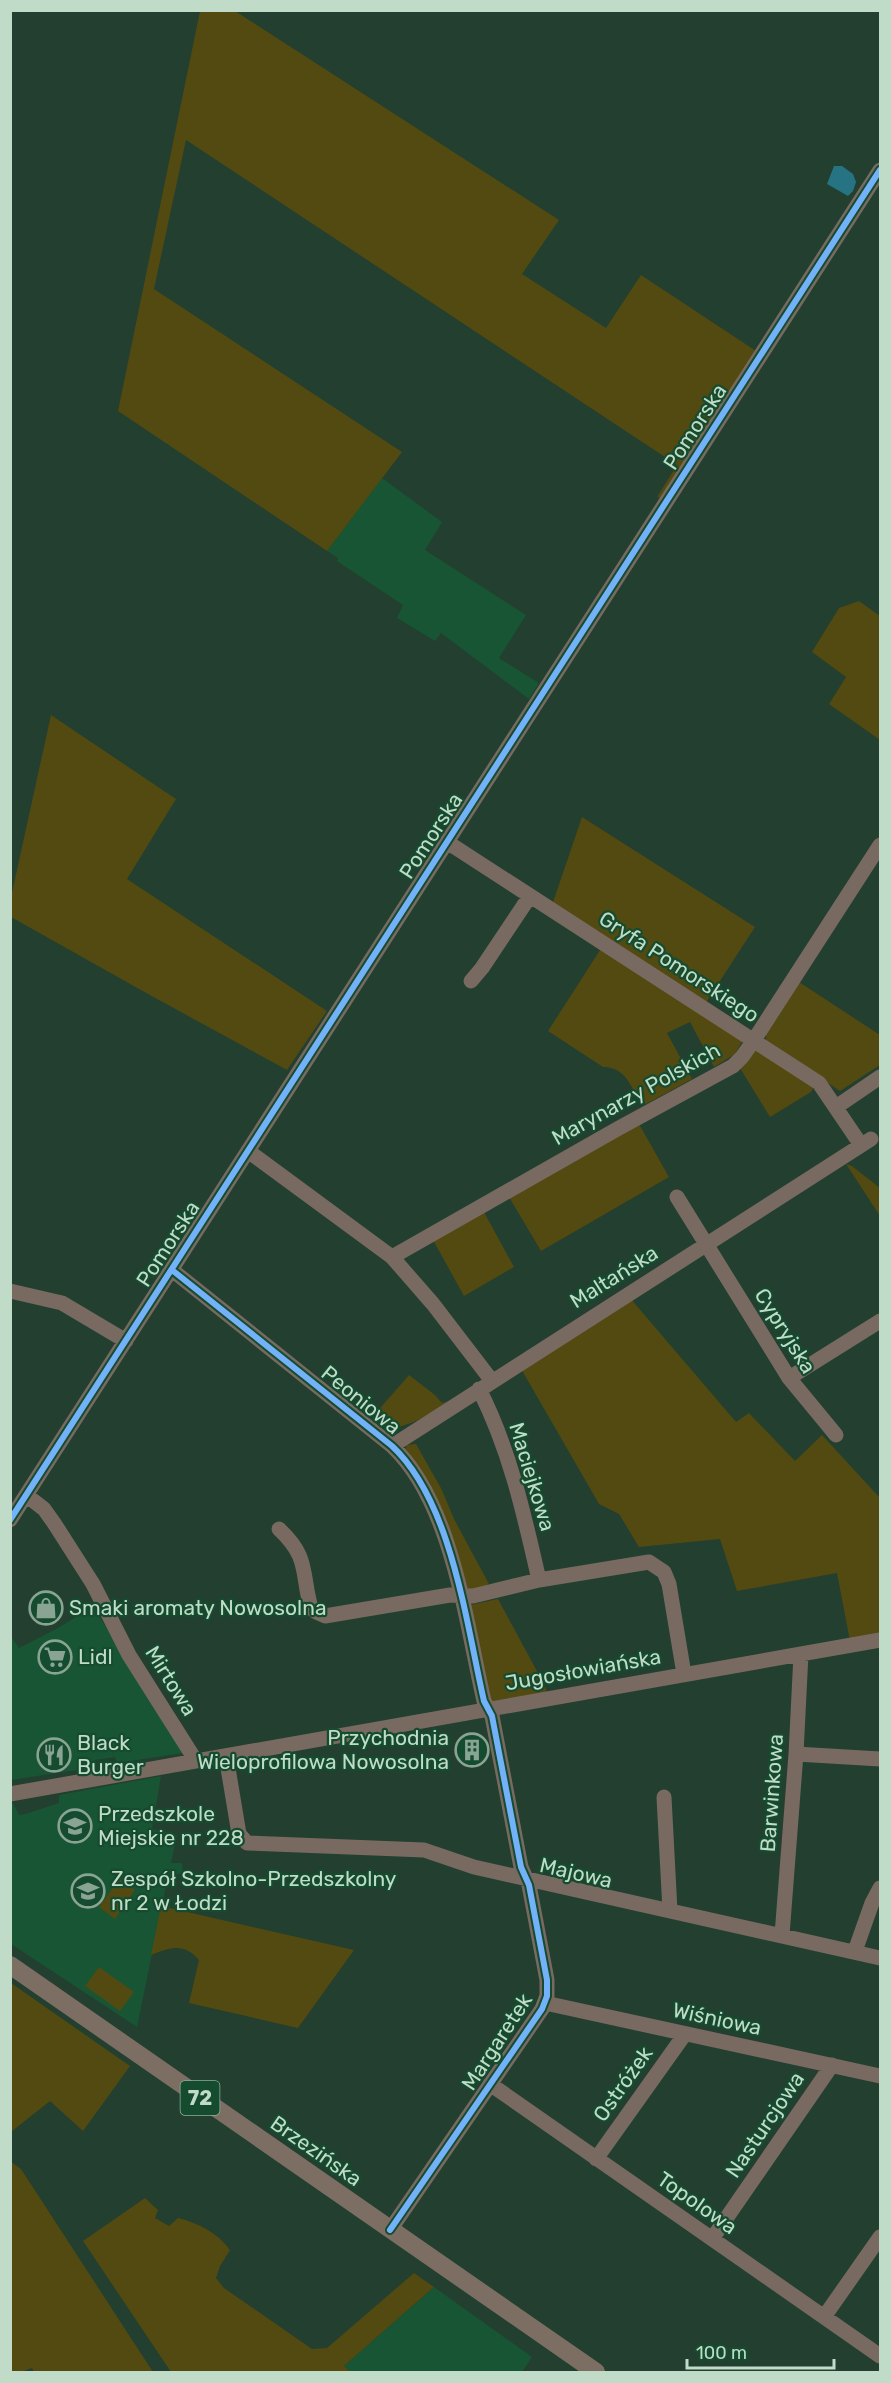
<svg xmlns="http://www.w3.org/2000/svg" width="891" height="2383" font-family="Rubik,sans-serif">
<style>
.built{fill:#185534}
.green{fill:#524a10}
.water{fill:#267483}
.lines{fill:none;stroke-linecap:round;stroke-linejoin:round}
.minor{stroke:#786961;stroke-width:15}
.major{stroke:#7d6e64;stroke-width:18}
.cycleway-casing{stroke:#154c2f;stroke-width:10}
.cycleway{stroke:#73b2f8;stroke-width:6}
.labels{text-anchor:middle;stroke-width:4.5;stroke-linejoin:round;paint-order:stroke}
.shield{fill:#154c2f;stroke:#8db09a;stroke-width:1.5}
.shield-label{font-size:20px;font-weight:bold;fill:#c0dbc8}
.street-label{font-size:21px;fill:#c0dbc8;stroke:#154c2f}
.poi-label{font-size:21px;fill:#c0dbc8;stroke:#154c2f;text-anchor:start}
</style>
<rect width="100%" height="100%" fill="#223f30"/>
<!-- built -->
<path class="built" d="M382,478l60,44 -17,28 101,65 -27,43 40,25 -10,16 -88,-66 -6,8 -38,-23 6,-13 -66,-44 1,-3 -11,-7z
M93,1606l91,147 -67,10 -2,-6 -20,3 1,7 -85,13 -1,-145 9,13 39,-20z
M161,1776l-9,53 25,6 -6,28h11l1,10 -15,3 -31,151 -126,-83v-140l2,-1 6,12 6,-1 34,-11v-8z
M434,2287l98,70 -10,15h-171l-7,-6z"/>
<!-- green -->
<path class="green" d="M200,11h35l324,209 -37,54 84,54 35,-53 115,76 -95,147 -4,-1 20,-32 -491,-325 -32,149 248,163 -75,99 -209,-140z
M859,601l21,15v124l-51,-36 17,-27 -34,-25 27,-44z
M51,715l125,84 -49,80 200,132 -40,59 -139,-76 -137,-77v-20z
M582,817l173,110 -50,77 -153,-99z
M602,947l141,93 -8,14 -21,13 -24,-45 -23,11 25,46 -46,25c-16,-10 -16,-37 -43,-37l-55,-36z
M799,982l81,53v30l-40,26 -74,-49v-8z
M758,1050l56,37 -3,5 -41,25 -30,-49 13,-17z
M639,1124l30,53 -128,74 -32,-54z
M846,1164l6,2 28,22v28z
M484,1212l30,55 -50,29 -31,-56z
M630,1298l106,124 13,-9 46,48 27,-26 58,63v137l-30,6 -13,-68 -100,18 -17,-52 -81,8 -20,-33 -20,-10 -79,-137z
M409,1375l26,20 7,8 6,-2c-17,14 -38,25 -60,28l-13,-10v-5z
M416,1444l26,46 12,29 35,65 -16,7 -6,-1 -62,-141 2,-4z
M498,1599l47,87 2,6 -57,10 -20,-97z
M119,1879l16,11 -20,29 -16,-12z
M161,1906l193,44 -56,78 -109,-25 10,-43c-15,-17 -28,-13 -48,-5z
M99,1967l35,25 -14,19 -35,-25z
M11,1983l119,83 -47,65 -33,-30 -39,31z
M11,2162l10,7 132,203h-119l-2,-4 -11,4h-10z
M145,2198l13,12 -3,8 14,8 9,-8c20,5 40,15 52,32l-10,16 -4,12 8,10 88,61 15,-1 87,-75 20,14 -90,79 7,6h-180l-88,-131z"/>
<!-- water -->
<path class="water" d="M834,166h8l11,8 3,8 -3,9 -5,5 -21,-12z"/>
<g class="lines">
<!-- minor -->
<path class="minor" d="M447,842l372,241 42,62
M471,981l11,-13 48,-72
M836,1107l44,-30
M248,1151l144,106 41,47 59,77
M677,1197l112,181 47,57
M392,1257l227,-129 114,-62 9,-9 12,-17 126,-195
M172,1270l220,176c60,56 74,177 92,255l8,15 29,151 8,18 18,95v16l-5,13 -152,221
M10,1291l52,12 64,38
M789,1378l91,-57
M479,1389c31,61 45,125 60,191
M392,1446l479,-307
M26,1495l18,14 10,14 39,61 36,71 67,106
M10,1520l870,-1350
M279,1529c31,29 22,44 32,79l5,4 9,4 125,-21 23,1 66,-16 110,-18 15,10 5,12 15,90
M796,1754l84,5
M226,1756l13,78 8,9 177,7 50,17 406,91
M10,1794l870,-154
M664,1797l6,114
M782,1935l14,-181 5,-100
M855,1951l17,-48 8,-15
M545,2003l335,73
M490,2084l390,272
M596,2159l89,-125
M712,2239l120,-174
M824,2317l56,-80"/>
<!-- major -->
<path class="major" d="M10,1965l586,407"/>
<!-- cycleway casing -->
<g class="cycleway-casing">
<path id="cycleway" d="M172,1270l220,176c60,56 74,177 92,255l8,15 29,151 8,18 18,95v16l-5,13 -152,221
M10,1520l870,-1350"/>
</g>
<!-- cycleway -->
<use href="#cycleway" class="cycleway"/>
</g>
<!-- icons -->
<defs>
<g id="shop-ring" transform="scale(1.725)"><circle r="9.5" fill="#154c2f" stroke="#89a493" stroke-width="1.5"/><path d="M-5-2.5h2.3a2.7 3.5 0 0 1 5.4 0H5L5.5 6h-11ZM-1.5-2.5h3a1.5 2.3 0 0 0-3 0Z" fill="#89a493"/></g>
<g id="supermarket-ring" transform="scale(1.725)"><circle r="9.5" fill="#154c2f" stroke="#89a493" stroke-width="1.5"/><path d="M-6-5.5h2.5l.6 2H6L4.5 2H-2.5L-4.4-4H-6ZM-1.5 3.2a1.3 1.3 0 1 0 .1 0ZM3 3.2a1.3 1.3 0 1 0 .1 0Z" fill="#89a493"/></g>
<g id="building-ring" transform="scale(1.725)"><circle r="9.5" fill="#154c2f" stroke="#89a493" stroke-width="1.5"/><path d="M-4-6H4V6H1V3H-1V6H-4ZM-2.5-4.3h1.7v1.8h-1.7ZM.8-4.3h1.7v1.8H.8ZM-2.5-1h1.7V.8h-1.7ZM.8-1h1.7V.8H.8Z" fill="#89a493"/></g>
<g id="restaurant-ring" transform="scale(1.725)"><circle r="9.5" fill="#154c2f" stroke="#89a493" stroke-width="1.5"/><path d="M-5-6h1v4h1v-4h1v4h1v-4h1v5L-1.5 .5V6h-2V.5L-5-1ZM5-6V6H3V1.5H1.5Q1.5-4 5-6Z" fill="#89a493"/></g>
<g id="school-ring" transform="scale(1.725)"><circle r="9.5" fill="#154c2f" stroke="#89a493" stroke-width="1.5"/><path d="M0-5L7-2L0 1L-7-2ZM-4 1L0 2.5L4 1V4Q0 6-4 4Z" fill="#89a493"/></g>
</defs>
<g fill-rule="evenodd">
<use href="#shop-ring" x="46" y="1608"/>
<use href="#supermarket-ring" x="55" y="1657"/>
<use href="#building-ring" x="472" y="1750"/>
<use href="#restaurant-ring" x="54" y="1755"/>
<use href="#school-ring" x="75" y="1826"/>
<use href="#school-ring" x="88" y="1891"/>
</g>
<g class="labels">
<!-- shield labels -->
<rect class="shield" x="180.5" y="2081" width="39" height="34" rx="4.5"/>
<g class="shield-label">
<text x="200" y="2105">72</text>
</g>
<!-- street labels -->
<g class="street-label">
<text transform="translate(695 427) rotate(-57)" y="7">Pomorska</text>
<text transform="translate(431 836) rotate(-57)" y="7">Pomorska</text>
<text transform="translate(679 967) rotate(33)" y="7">Gryfa Pomorskiego</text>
<text transform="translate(636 1094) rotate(-29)" y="7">Marynarzy Polskich</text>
<text transform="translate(168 1244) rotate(-57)" y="7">Pomorska</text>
<text transform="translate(614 1277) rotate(-32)" y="7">Maltańska</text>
<text transform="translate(785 1331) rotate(58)" y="7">Cypryjska</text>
<text transform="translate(361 1400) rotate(39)" y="7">Peoniowa</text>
<text transform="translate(532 1477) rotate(73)" y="7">Maciejkowa</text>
<text transform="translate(583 1670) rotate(-10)" y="7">Jugosłowiańska</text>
<text transform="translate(171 1681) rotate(58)" y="7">Mirtowa</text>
<text transform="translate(772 1793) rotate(-86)" y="7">Barwinkowa</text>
<text transform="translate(576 1873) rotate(13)" y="7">Majowa</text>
<text transform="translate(717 2019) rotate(12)" y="7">Wiśniowa</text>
<text transform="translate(497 2042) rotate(-57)" y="7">Margaretek</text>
<text transform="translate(623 2084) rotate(-55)" y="7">Ostróżek</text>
<text transform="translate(765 2125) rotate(-56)" y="7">Nasturcjowa</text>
<text transform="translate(316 2151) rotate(35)" y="7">Brzezińska</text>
<text transform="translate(697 2203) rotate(35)" y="7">Topolowa</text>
</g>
<!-- poi labels -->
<g class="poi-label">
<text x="69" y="1615">Smaki aromaty Nowosolna</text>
<text x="78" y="1664">Lidl</text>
<text x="449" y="1745" text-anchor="end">Przychodnia<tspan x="449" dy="24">Wieloprofilowa Nowosolna</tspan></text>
<text x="77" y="1750">Black<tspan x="77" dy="24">Burger</tspan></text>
<text x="98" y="1821">Przedszkole<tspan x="98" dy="24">Miejskie nr 228</tspan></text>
<text x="111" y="1886">Zespół Szkolno-Przedszkolny<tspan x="111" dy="24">nr 2 w Łodzi</tspan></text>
</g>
</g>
<!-- border -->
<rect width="891" height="2383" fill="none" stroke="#c0dbc8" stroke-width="24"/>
<!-- scale -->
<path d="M687 2359v9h147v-9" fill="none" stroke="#c0dbc8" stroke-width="3"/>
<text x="696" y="2359" font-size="18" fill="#c0dbc8" stroke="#154c2f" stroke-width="4.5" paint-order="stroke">100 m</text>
</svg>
